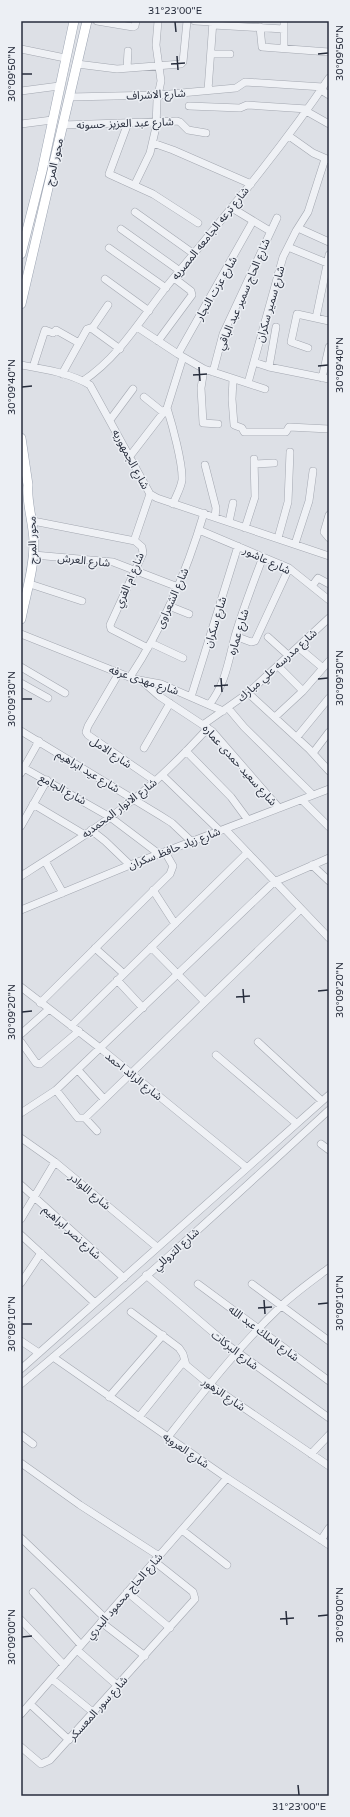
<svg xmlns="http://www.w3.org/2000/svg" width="350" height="1817" font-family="'Varela Round','Noto Sans Arabic',sans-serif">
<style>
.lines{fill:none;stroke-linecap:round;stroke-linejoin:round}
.minor-casing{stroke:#a3a7b0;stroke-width:8}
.major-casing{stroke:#9ca4b2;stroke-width:10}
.minor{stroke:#eff1f5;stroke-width:7}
.major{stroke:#fff;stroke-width:9}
.ticks{fill:none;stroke:#272d3c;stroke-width:1.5}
.labels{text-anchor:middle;stroke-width:3;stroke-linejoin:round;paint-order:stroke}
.street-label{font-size:11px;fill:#272d3c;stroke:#eceff4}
.neatline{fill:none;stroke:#272d3c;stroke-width:1.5}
.ticks-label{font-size:10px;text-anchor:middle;fill:#272d3c}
</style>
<rect width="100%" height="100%" fill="#dde0e6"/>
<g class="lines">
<!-- minor casing -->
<g class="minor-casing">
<path id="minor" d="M97,21l36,6 2,-1 1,-5
M195,21l18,1
M213,25l71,4
M260,27l2,20 67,5
M284,48v-27
M21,49l44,9
M211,54h19
M77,64l40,5 64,-5 2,-2 4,-41
M127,68l1,-17
M208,90l5,-69
M321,90l8,5
M21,91l38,-5
M70,97l89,-2 77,-7 9,-6 78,5
M189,106l51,2 7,-3 60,4
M306,111l23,13
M128,123l-19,51 44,20 45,29
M21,124l31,-4
M63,125l114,-4 3,1 8,8 18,3
M289,136l24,17 16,7
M153,143l20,7 78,34
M135,184l15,-31 6,-26 1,-27 4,-19 -5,-36 2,-24
M232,208l38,23
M135,212l59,42
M298,228l31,14
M121,229l59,42
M288,247l39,16
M109,248l57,40
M105,279l44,32
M316,318l13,-63
M137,327l41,27 26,15 61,20
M91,328l29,21
M158,341l34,-46 -1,-4 -17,-13
M308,348l-17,-6 6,-28 32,7
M178,354l75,-133
M254,362l15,5 60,12
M21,365c23,4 49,8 69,20l60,109 7,4 172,58
M33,367l12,-37 8,3 3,-3 23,13
M269,367l7,-40
M204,369l-3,19 2,35 15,1
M213,372l10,-38 54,-116
M62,374l25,-45 6,-2 15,-22
M322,378l7,-31
M233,379l-1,20 2,26 8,3 2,4h42l3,-5 40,2
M83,381c37,-25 57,-61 84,-95 56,-68 113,-135 162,-208
M248,383l35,-126 13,-26 12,-19 17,-53
M144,397l20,16
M167,408c5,16 16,56 15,72 -1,8 -6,16 -9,24
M110,420l23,-31
M130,456l37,-48 16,-51
M255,464l19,-1
M205,465l11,43 -1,9
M329,515l-5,17 5,6
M33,521l102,20
M229,522l4,-19
M245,528l10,-31 -1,-38
M199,530l90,38 40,32
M278,538l10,-36 2,-50
M295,544l14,-43 4,-30
M34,555l79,7 65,25
M30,584l52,17
M312,586l6,-8 11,6
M169,606l20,8
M21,634l113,45 27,5 62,27
M235,636l16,6 4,-1 34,-73
M268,637l21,19
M151,643l32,15
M298,647l25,21
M148,648l-37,-19 -1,-4 33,-72 -1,-6 -7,-6v-3l15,-44
M278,666l25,25
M21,667l44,26
M119,673l-31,53 -2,6 2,3 67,46
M130,677c33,-50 57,-106 74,-164
M142,681l17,15 53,35 67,77
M21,683l27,15
M248,693l61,56 20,22
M191,697l47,-151
M209,705c17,-22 19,-43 26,-69 8,-27 18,-53 28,-79
M228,708l16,19 69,68
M275,717l28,-26 26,-30
M204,724l44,-31 81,-75
M21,731l140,85 11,7 20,19
M297,737l32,-39
M144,748l26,-45
M186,751l45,46 17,23
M313,753l16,-21
M24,768l86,49 49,37
M21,773l18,-32
M162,775l58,56
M302,800l27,27
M33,804l52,31
M21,826l26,-46
M225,829l104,109
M91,830l14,11 25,24
M45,861l18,32
M312,865l17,16
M21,876c38,-24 77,-48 113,-77 27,-21 51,-46 74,-71
M153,890l22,34
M21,910l109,-45 199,-76
M151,947l53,54
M95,948l28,25
M117,980l26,28
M21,987l79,61 146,119
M40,1003l130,-129 3,-8 -8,-14
M71,1026l176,-173
M21,1034l28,-25
M21,1042l15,21 4,1 39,-33
M258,1042l64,59
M216,1055l80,68
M78,1070l26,29
M56,1090l22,28h7l216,-209
M21,1113l35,-23 218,-208 55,-24
M85,1118l12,13
M21,1138l34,24 102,85
M321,1144l8,6
M21,1185l103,93
M21,1219l34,-57
M21,1235l74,68
M146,1275l83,71 100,72
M21,1283l20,-30
M198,1284l131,97
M252,1284l77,57
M131,1312l48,36 4,6 3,11 23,19 120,82
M21,1341l18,12
M53,1357l174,121 102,67
M21,1369l308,-274
M21,1384c106,-88 207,-181 308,-274
M109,1397l54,-62
M139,1417l45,-56
M21,1435l12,9
M168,1437c36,-46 71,-91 113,-131 15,-14 32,-26 48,-38
M311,1454l18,-19
M21,1463l59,42 79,51
M182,1530l45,35
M21,1538l84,80
M321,1540l8,-12
M33,1592l48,53
M127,1592l43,36
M21,1620l43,45
M101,1622l44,34
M77,1650l41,36
M52,1679l42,34
M30,1704l39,36
M21,1714l206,-236
M21,1747l20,17 9,-4 145,-161 -2,-7 -39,-31"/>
</g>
<!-- major casing -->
<g class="major-casing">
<path id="major" d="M21,254l21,-83 32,-150
M21,304l66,-283
M21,438l7,47c-2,17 6,39 6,58 0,26 -8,50 -13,76"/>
</g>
<!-- minor -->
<use href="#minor" class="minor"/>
<!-- major -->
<use href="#major" class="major"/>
</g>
<!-- ticks -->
<path class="ticks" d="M175,22l1,10M318,54l10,-1M177,56l1,14M171,64l14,-1M22,74h10M318,366l10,-1M199,367l1,14M193,375l14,-1M22,387l10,-1M221,678l1,14M318,679l10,-1M214,686l14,-1M22,699h10M243,989l1,14M318,991l10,-1M236,997l14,-1M22,1012l10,-1M264,1300l1,14M318,1304l10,-1M258,1308l14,-1M22,1324h10M286,1611l1,14M318,1616l10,-1M280,1619l14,-1M22,1637l10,-1M298,1785l1,10"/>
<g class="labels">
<!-- street labels -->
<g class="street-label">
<text transform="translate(156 94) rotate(-3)" y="4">شارع الاشراف</text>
<text transform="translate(125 123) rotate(-2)" y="4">شارع عبد العزيز حسونه</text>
<text transform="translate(54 162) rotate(-77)" y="4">محور المرج</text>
<text transform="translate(210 233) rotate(-51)" y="4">شارع ترعه الجامعه المصريه</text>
<text transform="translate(216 288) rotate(-60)" y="4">شارع عزت النجار</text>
<text transform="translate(243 294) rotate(-67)" y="4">شارع الحاج سمير عبد الباقي</text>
<text transform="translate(270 304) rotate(-74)" y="4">شارع سمير سكران</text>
<text transform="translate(131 459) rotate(62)" y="4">شارع الجمهوريه</text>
<text transform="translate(32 540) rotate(-91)" y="4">محور المرج</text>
<text transform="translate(84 560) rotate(6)" y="4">شارع العرش</text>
<text transform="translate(267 560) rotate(25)" y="4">شارع عاشور</text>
<text transform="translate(129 580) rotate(-67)" y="4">شارع ام القري</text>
<text transform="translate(172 598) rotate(-66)" y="4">شارع الشعراوى</text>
<text transform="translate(215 622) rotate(-73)" y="4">شارع سكران</text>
<text transform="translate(238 632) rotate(-73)" y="4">شارع عماره</text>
<text transform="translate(277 665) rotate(-42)" y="4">شارع مدرسه علي مبارك</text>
<text transform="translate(144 680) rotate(18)" y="4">شارع مهدى عرفه</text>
<text transform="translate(111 752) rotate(34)" y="4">شارع الامل</text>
<text transform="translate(240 765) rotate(48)" y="4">شارع سعيد حمدى عماره</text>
<text transform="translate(88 771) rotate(31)" y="4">شارع عيد ابراهيم</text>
<text transform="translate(63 789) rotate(29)" y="4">شارع الجامع</text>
<text transform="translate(119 808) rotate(-37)" y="4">شارع الانوار المحمديه</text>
<text transform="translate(174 848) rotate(-21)" y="4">شارع زياد حافظ سكران</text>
<text transform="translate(134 1076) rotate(39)" y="4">شارع الرائد احمد</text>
<text transform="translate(90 1191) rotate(40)" y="4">شارع اللوادر</text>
<text transform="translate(72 1232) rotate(42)" y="4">شارع نصر ابراهيم</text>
<text transform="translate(176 1249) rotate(-42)" y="4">شارع التروللي</text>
<text transform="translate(264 1333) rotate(37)" y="4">شارع الملك عبد الله</text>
<text transform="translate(235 1350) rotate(38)" y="4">شارع البركات</text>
<text transform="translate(224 1394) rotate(35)" y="4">شارع الزهور</text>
<text transform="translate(186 1450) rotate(35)" y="4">شارع العروبه</text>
<text transform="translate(124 1596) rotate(-49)" y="4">شارع الحاج محمود البدري</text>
<text transform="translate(98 1708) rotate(-48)" y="4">شارع سور المعسكر</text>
</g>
</g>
<!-- border -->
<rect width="350" height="1817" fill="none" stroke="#eceff4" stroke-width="44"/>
<rect x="22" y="22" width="306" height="1773" class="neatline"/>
<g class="ticks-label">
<text x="175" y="14">31°23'00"E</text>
<text transform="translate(339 53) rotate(-90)" y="4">30°09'50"N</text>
<text transform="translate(11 74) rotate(-90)" y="4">30°09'50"N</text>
<text transform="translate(339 365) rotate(-90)" y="4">30°09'40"N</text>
<text transform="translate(11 387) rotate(-90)" y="4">30°09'40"N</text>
<text transform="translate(339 678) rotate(-90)" y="4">30°09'30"N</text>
<text transform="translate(11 699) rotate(-90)" y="4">30°09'30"N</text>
<text transform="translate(339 990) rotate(-90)" y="4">30°09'20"N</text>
<text transform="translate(11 1012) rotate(-90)" y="4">30°09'20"N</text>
<text transform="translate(339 1303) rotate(-90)" y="4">30°09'10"N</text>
<text transform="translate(11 1324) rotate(-90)" y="4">30°09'10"N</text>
<text transform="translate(339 1615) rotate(-90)" y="4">30°09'00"N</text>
<text transform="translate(11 1637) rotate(-90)" y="4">30°09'00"N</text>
<text x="299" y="1810">31°23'00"E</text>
</g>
</svg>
